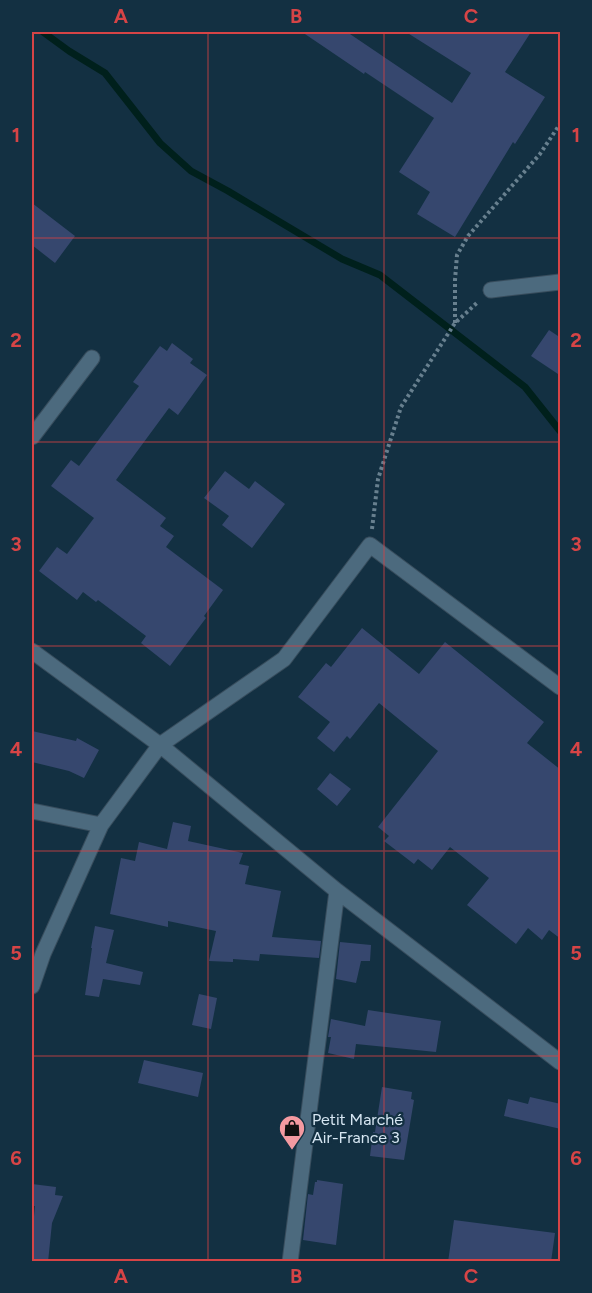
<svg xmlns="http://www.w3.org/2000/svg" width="592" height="1293" font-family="Figtree,sans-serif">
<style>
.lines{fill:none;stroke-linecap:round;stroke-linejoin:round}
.stream{stroke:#00201c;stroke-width:7}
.building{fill:#36476e}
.minor-casing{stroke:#384d5d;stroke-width:17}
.path{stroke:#68808f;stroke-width:4;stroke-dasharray:3 3;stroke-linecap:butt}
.minor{stroke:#4c6a7e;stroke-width:15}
.grid{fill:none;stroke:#d64446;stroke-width:1.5;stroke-opacity:0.55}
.labels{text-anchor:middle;stroke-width:4.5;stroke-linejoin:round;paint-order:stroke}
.poi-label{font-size:16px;fill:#d6e6f2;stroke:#133042;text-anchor:start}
.neatline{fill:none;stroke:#d64446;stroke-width:2}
.grid-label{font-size:20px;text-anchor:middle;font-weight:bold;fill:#d64446}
</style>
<rect width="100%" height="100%" fill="#133042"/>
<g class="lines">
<!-- stream -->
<path class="stream" d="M43,32l26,19 36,22 55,70 31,28 37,20 114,68 38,16 145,112 35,44"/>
</g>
<!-- building -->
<path class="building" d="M302,32h45l105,71 19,-30 -65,-41h125l-26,40 40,25 -30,47 -2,-2 -58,95 -38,-23 13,-22 -31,-20 35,-54 -69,-46 -1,2z
M32,203l43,33 -20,27 -23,-18z
M549,330l12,8v38l-30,-20z
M172,343l21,16 -3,4 17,12 -29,40 -9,-7 -53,72 50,38 -6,8 14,10 -8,11 57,43 -19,26 2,2 -36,48 -29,-23 5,-7 -48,-36 -2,2 -13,-10 -6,8 -38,-29 18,-24 10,7 27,-36 -43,-32 20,-26 8,6 60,-80 -6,-4 27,-36 7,5z
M225,471l24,18 6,-8 30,23 -33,44 -30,-23 7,-9 -25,-18z
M362,628l57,46 26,-32 99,80 -17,21 34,27v169l-12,-9 -7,10 -14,-12 -12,16 -49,-39 22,-27 -39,-31 -18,23 -14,-11 -4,5 -30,-23 5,-5 -11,-9 60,-76 -59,-48 -29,36 -3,-3 -13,16 -17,-14 13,-16 -32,-25 28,-34 5,4z
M32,731l44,10 1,-3 22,12 -15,28 -15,-7 -37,-9z
M330,773l21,16 -14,17 -20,-17z
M173,822l18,4 -3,15 55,12 -4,11 10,2 -4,18 36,7 -9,46 49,4 -2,17 -59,-4 -1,7 -26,-2v3l-24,-1 7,-30 -48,-10v6l-58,-13 11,-56 14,3 4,-19 28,7z
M95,926l19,4 -8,33 37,9 -3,13 -37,-6 -4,18 -14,-2 7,-47h-1z
M340,942l31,3 -1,16h-9l-5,22 -20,-4z
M199,994l18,4 -6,31 -19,-4z
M368,1010l73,11 -5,31 -80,-8 -2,15 -26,-6 3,-16h-3l3,-18 34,7z
M144,1060l59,13 -5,24 -60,-14z
M382,1087l30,5 -1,7 3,1 -10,60 -34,-4 3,-24h2z
M530,1097l31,7v25l-57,-13 4,-17 20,5z
M317,1180l26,4 -7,61 -33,-5 5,-46 5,1 2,-13h2z
M32,1184l24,3 -1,8 8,1 -11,27 -4,39h-16v-26l3,-30h-3z
M454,1220l101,13 -4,29h-103z"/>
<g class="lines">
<!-- minor casing -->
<g class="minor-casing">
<path id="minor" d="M491,290l69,-8
M32,437l60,-79
M32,651l128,94 177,146 223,171
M32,811l69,14
M32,986l11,-32 58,-129 59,-80 124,-86 86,-114 190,142
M290,1262l47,-371"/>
</g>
<!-- path -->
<path class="path" d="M455,323v-43l2,-25 11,-19 72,-82 20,-30
M372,529l6,-50 23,-72 54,-84 23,-21"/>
<!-- minor -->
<use href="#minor" class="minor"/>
</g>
<!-- grid -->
<path class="grid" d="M208,32v1230M384,32v1230M32,238h528M32,442h528M32,646h528M32,851h528M32,1056h528"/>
<!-- icons -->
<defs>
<g id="shop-pin" transform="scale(1.35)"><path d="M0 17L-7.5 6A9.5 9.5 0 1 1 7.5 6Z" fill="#f49aa1" stroke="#133042"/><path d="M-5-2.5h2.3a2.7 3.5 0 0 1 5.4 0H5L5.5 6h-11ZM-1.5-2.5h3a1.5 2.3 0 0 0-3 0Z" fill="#111"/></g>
</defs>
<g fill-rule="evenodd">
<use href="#shop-pin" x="292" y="1128"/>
</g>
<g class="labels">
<!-- poi labels -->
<g class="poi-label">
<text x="312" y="1125">Petit Marché<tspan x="312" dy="18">Air-France 3</tspan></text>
</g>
</g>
<!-- border -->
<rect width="592" height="1293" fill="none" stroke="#133042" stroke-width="66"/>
<rect x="33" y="33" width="526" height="1227" class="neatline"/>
<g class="grid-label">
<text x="121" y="23">A</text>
<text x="296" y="23">B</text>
<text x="471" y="23">C</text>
<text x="16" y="142">1</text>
<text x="576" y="142">1</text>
<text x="16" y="347">2</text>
<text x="576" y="347">2</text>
<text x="16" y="551">3</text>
<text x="576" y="551">3</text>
<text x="16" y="756">4</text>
<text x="576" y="756">4</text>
<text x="16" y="960">5</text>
<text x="576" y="960">5</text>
<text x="16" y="1165">6</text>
<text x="576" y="1165">6</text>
<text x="121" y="1283">A</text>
<text x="296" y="1283">B</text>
<text x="471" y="1283">C</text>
</g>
</svg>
